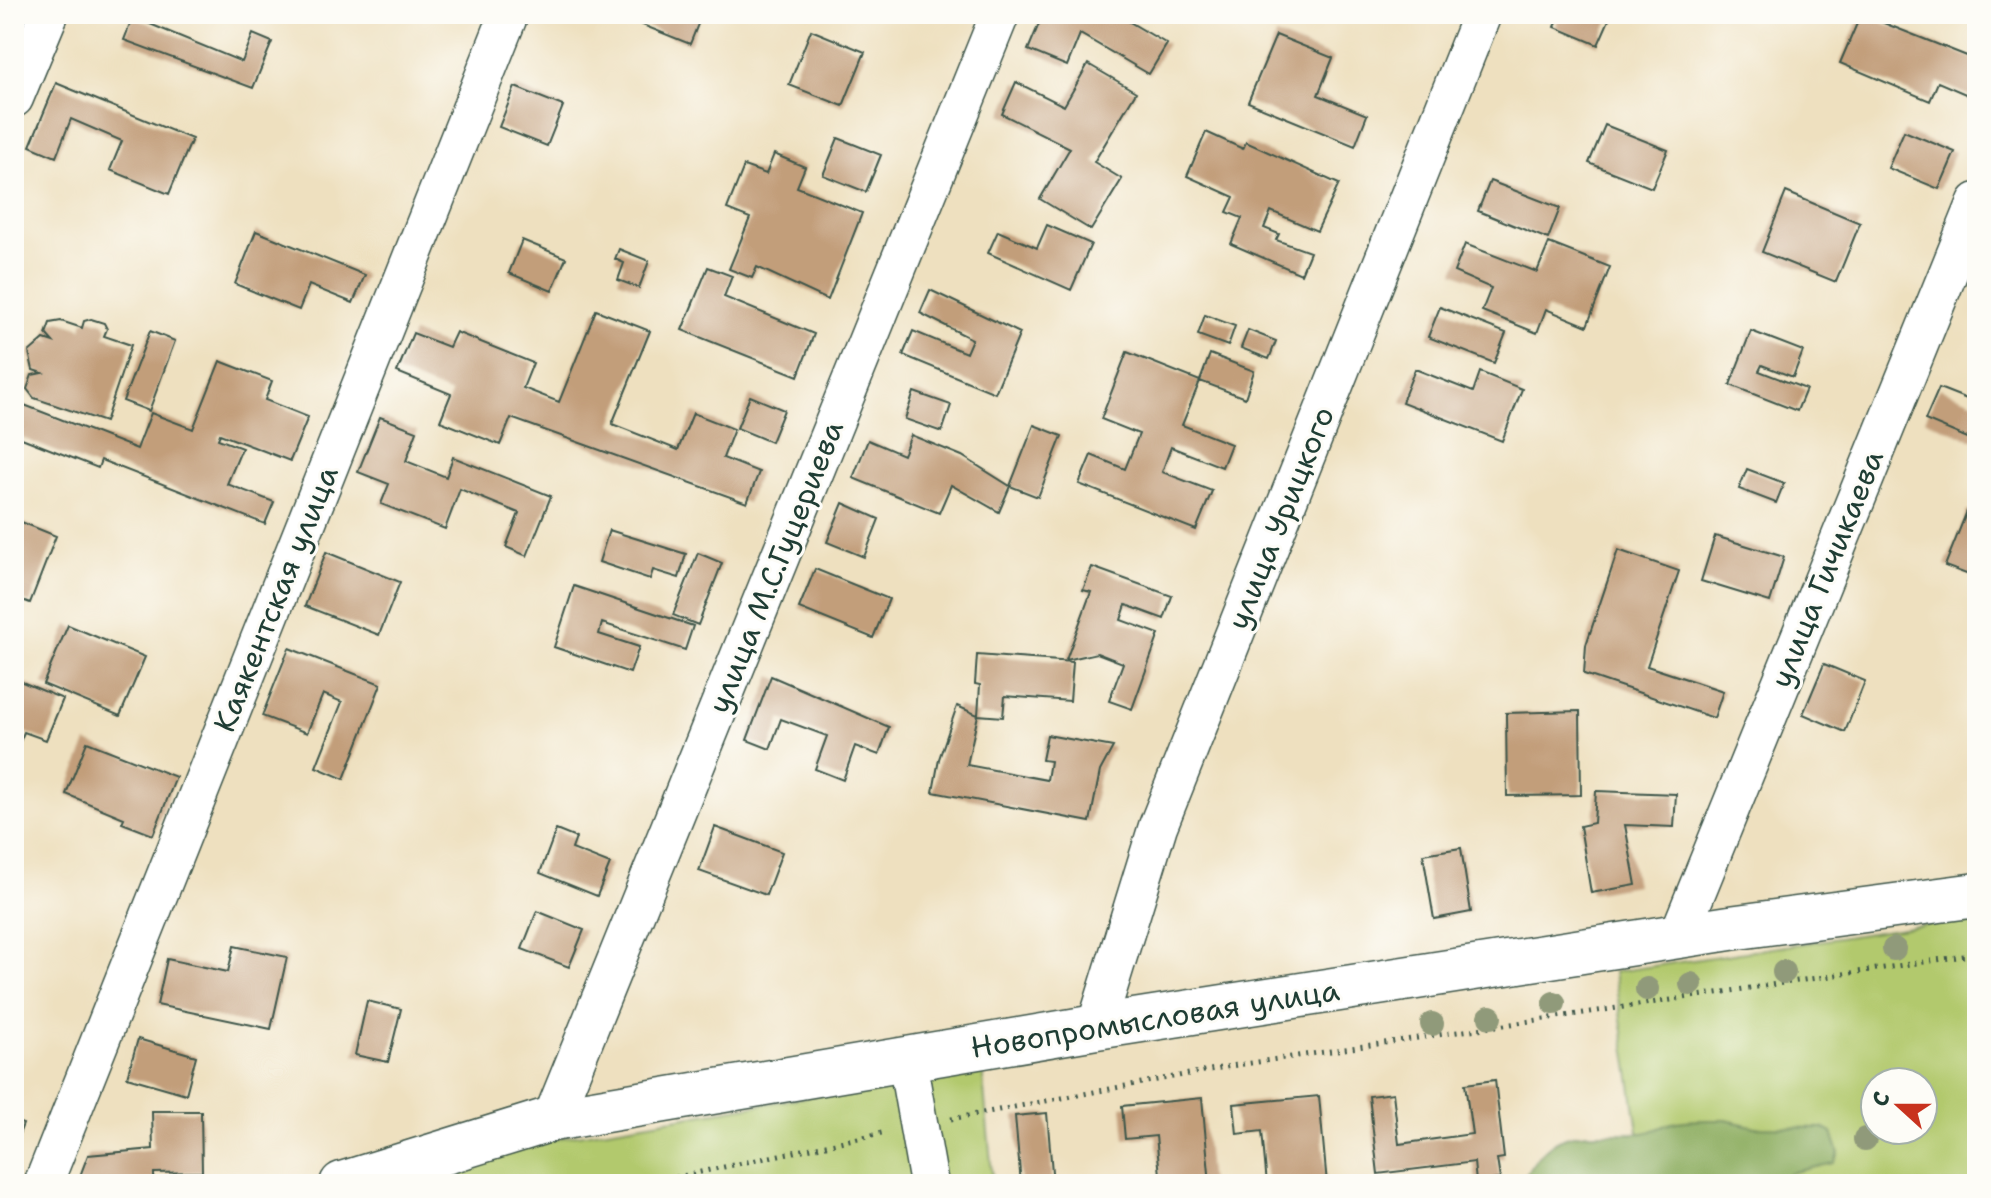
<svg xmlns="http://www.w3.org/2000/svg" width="1991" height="1198" font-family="'Shantell Sans',sans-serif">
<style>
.green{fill:#b2c96d;stroke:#688350;stroke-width:2;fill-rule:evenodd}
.forest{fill:#8dad60;stroke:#56754a;stroke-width:2}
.building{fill:#c29e7a}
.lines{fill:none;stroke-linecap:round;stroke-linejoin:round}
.minor-casing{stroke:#3e5549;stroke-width:41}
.major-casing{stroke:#3e5549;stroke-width:47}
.path{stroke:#3e5549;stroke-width:5;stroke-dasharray:2 6;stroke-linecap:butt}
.minor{stroke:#fff;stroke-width:38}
.major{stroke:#fff;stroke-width:44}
.tree{fill:#909a7a}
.labels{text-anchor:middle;stroke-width:6;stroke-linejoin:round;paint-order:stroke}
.street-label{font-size:30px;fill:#1f3d34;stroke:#fdfcf7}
</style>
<rect width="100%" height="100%" fill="#fdfcf7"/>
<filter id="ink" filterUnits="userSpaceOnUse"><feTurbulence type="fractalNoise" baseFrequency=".0125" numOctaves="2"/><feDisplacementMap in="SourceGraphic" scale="16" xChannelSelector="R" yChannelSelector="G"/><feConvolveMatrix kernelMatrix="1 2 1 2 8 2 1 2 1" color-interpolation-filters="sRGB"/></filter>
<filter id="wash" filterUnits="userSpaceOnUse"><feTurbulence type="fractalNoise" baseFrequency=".006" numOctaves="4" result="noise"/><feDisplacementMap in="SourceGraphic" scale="32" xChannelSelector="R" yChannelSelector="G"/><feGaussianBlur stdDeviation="1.8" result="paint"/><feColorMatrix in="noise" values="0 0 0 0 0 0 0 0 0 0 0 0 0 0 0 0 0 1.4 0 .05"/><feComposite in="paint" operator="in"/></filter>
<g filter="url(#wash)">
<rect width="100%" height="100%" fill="#eee0bf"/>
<!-- green -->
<path class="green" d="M1977,917v267h-331l-32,-212zM1875,1082h48v48h-48z
M982,1068l11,116h-597l169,-47z"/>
<!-- forest -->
<path class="forest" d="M1726,1120l30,7 67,1 9,5 7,20 -5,10 -44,10 -12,11h-258c35,-63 59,-49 121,-51 12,0 23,-9 35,-11 16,-3 34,-2 50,-2z"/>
<g id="blocks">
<!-- building -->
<path class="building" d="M638,14h64l-12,30 -55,-22z
M1043,14h73l51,30 -18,30 -69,-40 -13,32 -39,-16z
M1560,14h35l14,6 -11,25 -43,-18z
M1861,14l116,46v39l-39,-17 -8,19 -90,-38z
M133,17l109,45 11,-28 19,8 -19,46 -129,-48z
M811,30l54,22 -22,54 -54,-21z
M1276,35l57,23 -15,37 49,20 -12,31 -107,-44z
M1088,64l48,28 -42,70 28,17 -31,51 -51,-31 30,-51 -68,-34 14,-32 48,24z
M56,83l136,56 -23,55 -59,-24 12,-29 -51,-22 -15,38 -26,-11z
M515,87l48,19 -16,40 -48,-19z
M1605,125l63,25 -16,38 -63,-25z
M1904,131l51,21 -16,37 -51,-21z
M1206,132l37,17 3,-7 93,42 -22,47 -46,-20 -7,17 15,6 -3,6 34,12 -9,22 -70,-30 11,-26 -15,-6 7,-15 -47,-21z
M838,138l43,17 -15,37 -43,-17z
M774,154l31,13 -8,20 65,26 -34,87 -71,-33 -5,11 -23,-9 21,-51 -23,-9 17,-43 22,8z
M1490,181l70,27 -12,31 -70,-28z
M1786,192l74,31 -24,59 -74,-30z
M1047,225l44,19 -20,46 -83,-37 10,-22 39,17z
M256,231l109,44 -12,28 -44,-18 -10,25 -64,-26z
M522,240l44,18 -14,33 -43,-18z
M1549,243l61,24 -23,59 -41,-17 -9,24 -55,-22 9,-23 -37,-16 11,-28 72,28z
M619,249l30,12 -10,27 -21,-8 6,-17 -9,-4z
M708,267l24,9 -8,21 90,37 -16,42 -116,-46z
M930,290l90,43 -25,60 -92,-38 10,-24 53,22 6,-14 -52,-26z
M1440,307l66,26 -12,30 -66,-26z
M596,310l54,21 -38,93 66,26 15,-37 41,16 -11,29 36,14 -12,31 -236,-85 -11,27 -60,-24 11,-27 -54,-22 16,-39 36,14 7,-15 77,31 -10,25 36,14z
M1205,315l30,11 -7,20 -30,-11z
M91,319l13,4 3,6 -3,7 27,9 -26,77 -71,-24 -7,-9 5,-14 10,-2 -9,-3 -4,-18 15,-13 9,3 -7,-8 4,-11 11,-2 21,7 2,-7z
M1248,330l28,11 -7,18 -28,-11z
M150,331l25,10 -26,70 -26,-10z
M1751,331l52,20 -10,26 -31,-12 -3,6 47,18 -9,22 -67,-26z
M1127,352l73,29 -18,44 49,19 -9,23 -51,-20 -9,25 50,19 -16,39 -117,-46 12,-29 34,14 14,-35 -38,-15z
M1210,354l44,17 -9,27 -45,-17z
M220,361l52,20 -7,19 43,17 -18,44 -70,-27 -2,5 24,9 -15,36 47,18 -9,22 -164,-64 -3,8 -84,-33v-34l123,48 14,-36 42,16z
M1415,369l58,23 7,-20 42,17 -20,52 -100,-39z
M1939,388l38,15v39l-52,-22z
M914,392l37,13 -9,27 -37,-13z
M750,396l34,14 -13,32 -34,-14z
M380,417l37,14 -11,30 40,16 7,-20 98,39 -24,60 -21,-9 13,-34 -59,-24 -15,40 -64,-25 8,-20 -31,-12z
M1034,425l28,11 -24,61 -28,-11 -11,26 -48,-27 -12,28 -86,-35 15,-38 35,15 8,-20 51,21 48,30z
M1747,469l37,14 -8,20 -37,-14z
M843,503l36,16 -15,38 -37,-15z
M1967,511l10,4v63l-32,-12z
M14,519l42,17 -26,67 -16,-6z
M609,530l77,24 -7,24 -26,-8 -3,9 -51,-17z
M1715,536l69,21 -14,45 -69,-21z
M1618,550l61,21 -32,95 76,25 -9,27 -130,-44 2,-29z
M326,552l74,30 -21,53 -74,-29z
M698,553l24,10 -24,62 -25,-10z
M1092,567l80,29 -8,23 -38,-14 -5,15 38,14 -27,75 -23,-8 14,-38 -26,-10 -31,7 25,-68 -8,-2z
M815,569l74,30 -16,39 -74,-30z
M574,586l119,40 -8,24 -83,-27 -3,11 40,13 -9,26 -76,-26z
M68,625l77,32 -25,59 -77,-32z
M289,648l92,36 -37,95 -28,-12 26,-65 -19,-8 -16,39 -45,-17z
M977,655l96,7 -3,39 -65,-5 -2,21 -25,-2 2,-30 -5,-1z
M1824,664l41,17 -20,51 -42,-18z
M771,676l118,51 -10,28 -24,-9 -12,34 -28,-11 12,-33 -46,-17 -11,30 -23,-9z
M15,679l48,20 -17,41 -22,-8 -10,24z
M957,706l21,9 -11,50 80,15 3,-19 -8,-1 5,-25 66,12 -13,24 -10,51 -157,-30 6,-33z
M1580,711l1,84 -74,1 -1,-83z
M87,742l89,35 -23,58 -31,-12 2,-5 -58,-24z
M1596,791l80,3 -2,33 -49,-2 11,60 -45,8 -11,-67 14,-3z
M715,827l67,25 -16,43 -67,-24z
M556,830l20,8 -4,11 38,15 -13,32 -57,-23z
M1461,848l10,64 -37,7 -11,-65z
M537,911l47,19 -15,37 -47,-18z
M234,946l53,11 -16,72 -114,-24 10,-46 61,13z
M367,1001l34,8 -13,53 -33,-7z
M138,1039l58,17 -10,38 -59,-17z
M1495,1080l9,78 -7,1 3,20 -24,3 -2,-20 -96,12 -9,-78 24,-3 6,51 73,-10 -7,-50z
M1319,1096l8,88h-60l-5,-53 -25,3 -3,-30z
M1202,1098l8,86h-49l-5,-48 -31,3 -3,-33z
M152,1111h49l1,61 -48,1v11h-77l11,-29 65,-6z
M1047,1113l6,71h-32l-6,-68z
M14,1121l9,3 -9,23z"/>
</g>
</g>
<g filter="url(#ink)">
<use href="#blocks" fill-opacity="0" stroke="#3e5549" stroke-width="2"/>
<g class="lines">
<!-- minor casing -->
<g class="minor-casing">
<path id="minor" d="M14,98l35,-84
M1678,937l299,-735
M1096,1027l62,-201 324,-812
M907,1060l22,124
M552,1119l448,-1105
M43,1184l466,-1170"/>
</g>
<!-- major casing -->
<g class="major-casing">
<path id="major" d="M342,1184l210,-65 544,-92 634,-99 247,-33"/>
</g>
<!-- path -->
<path class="path" d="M951,1119l280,-53 746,-112
M645,1184l241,-52"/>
<!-- minor -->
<use href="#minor" class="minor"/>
<!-- major -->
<use href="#major" class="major"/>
</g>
<!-- trees -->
<g class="tree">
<circle cx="1894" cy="949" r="12"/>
<circle cx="1784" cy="972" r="12"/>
<circle cx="1691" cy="984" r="12"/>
<circle cx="1647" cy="989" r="12"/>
<circle cx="1554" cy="1003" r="12"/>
<circle cx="1490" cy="1017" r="12"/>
<circle cx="1432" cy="1024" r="12"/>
<circle cx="1865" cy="1139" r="12"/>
</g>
</g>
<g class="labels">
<!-- street labels -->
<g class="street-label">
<text transform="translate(1281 518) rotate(-68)" y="10">улица Урицкого</text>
<text transform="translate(776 567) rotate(-68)" y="10">улица М.С.Гуцериева</text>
<text transform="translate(1827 569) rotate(-68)" y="10">улица Гичикаева</text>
<text transform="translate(276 599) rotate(-68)" y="10">Каякентская улица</text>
<text transform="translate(1155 1019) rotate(-9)" y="10">Новопромысловая улица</text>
</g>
</g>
<!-- margin -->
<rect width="1991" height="1198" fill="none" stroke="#fdfcf7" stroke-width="48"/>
<!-- north arrow -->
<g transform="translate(1899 1106) rotate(291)"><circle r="38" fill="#fdfcf7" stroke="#a4b0a9" stroke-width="2"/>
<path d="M0-6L14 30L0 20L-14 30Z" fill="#c8321e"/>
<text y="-12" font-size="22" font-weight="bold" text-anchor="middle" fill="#1f3d34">С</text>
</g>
</svg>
